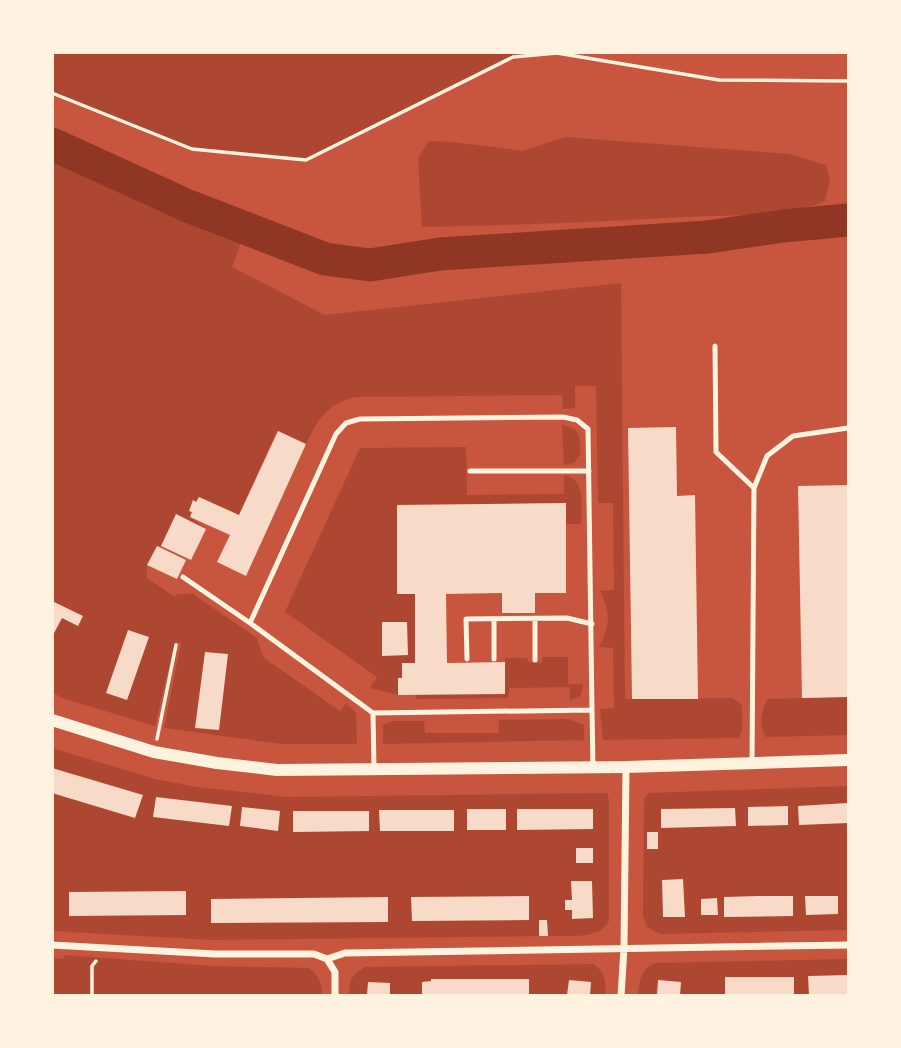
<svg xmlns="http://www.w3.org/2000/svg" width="901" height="1048" font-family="'PT Sans',sans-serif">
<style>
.green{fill:#ae4732}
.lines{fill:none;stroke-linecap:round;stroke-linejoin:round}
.river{stroke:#8f3625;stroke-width:33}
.building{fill:#f7dbc8}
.path{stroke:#fff3e0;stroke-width:3.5}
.service{stroke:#fff3e0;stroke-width:5}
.minor{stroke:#fff3e0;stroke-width:7}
.tertiary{stroke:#fff3e0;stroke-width:12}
</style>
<rect width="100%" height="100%" fill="#c8553d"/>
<!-- green -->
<path class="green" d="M512,52l1,5 -207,103 -114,-11 -139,-56 -1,-40z
M565,137l224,17 37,11 4,15 -5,21c-36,16 -97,14 -137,16 -89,5 -177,8 -266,10l-4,-69 11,-17 24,1 70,9z
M52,144l136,62 58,23 -14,38 93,48 296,-32 4,416 107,-1 10,7v26l-3,7 -136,2 -3,-31 14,-1 -1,-60 -14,-1c11,-22 12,-33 1,-56l14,-1 -1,-87h-15l-2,-117h-21v22l-12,1 -1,-14 -208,2c-29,9 -35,21 -48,47l-29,-13 -38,84 -40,-18 -3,5 -3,-1 -4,9 3,2 -2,5 16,12 -30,-14 -15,31h-4l-10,19v13l28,19 3,-3h15l64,44 7,20 76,53 6,-8 10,10 1,31h-75l-118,-16 17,-85 -6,-1 -20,84 -90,-27 -12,-6z
M562,425c20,4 18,12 18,30l-6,8 -10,2z
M466,447l1,48 97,-1v-19c23,5 17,30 17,49h-15l-1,-21 -168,2v89h18v69l-13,15 -4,1v16l-28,-7 7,-11 -92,-65 75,-164z
M542,657h26v27h15l-2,11 -11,6v-14l-61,1 -1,10 -92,1v-5h89v-36h22l1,4 14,1z
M848,697v38l-82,2c-8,-11 -5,-27 2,-38z
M569,719l15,6v15l-201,4v-19l10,-4h31l1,12h74v-13z
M52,748l103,31 42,8 90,10 320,-4 2,7v121c-11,20 -41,14 -61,15l-336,4 -159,-9z
M848,786v144l-188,4 -13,-7 -4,-11 1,-118 5,-5z
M65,955l147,11 97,2c10,8 13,15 13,28h-269v-38l11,1z
M848,959v36l-210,1c2,-16 2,-26 17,-33z
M594,964c12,10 12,17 11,31l-256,1c0,-15 3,-22 16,-29z"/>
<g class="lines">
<!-- river -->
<path class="river" d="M52,144l136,62 137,53 45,6 70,-11 268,-17 75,-11 65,-6"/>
</g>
<!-- building -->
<path class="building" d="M676,427l1,69 18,-1 3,204h-66l-4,-271z
M278,431l28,13 -60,132 -29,-14 13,-27 -40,-18 2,-5 -3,-1 4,-11 3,2 3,-5 40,18z
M848,485v212l-46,1 -4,-212z
M566,503v90h-31v20h-33v-20l-56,1 1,69 58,-1v32l-107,1v-17h4v-15h13v-69h-18v-89z
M176,514l30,15 -15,31 -30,-14z
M157,546l29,14 -9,19 -30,-14z
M52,601l31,15 -5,10 -16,-8 -10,19z
M382,622h25l1,33 -26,1z
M128,630l21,7 -22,63 -21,-7z
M205,652l23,2 -9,76 -24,-2z
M52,768l91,27 -8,23 -83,-25z
M156,797l76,9 -3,20 -76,-9z
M848,803v20l-49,2 -1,-19z
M788,806v19l-40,1v-19z
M242,807l38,4 -2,20 -38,-5z
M735,808l1,18 -75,2v-19z
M467,809h39v21h-39z
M517,809h76v20l-76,1z
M379,810h75v21h-74z
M293,811h76v20l-76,1z
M647,832h11v17h-11z
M576,848h17v15h-17z
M683,879l2,38h-22l-1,-37z
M571,881h21l1,37 -21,1v-9h-7v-10h7z
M186,891v24l-117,1v-24z
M529,896v24l-117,1 -1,-24z
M759,896h34v20l-69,1v-20z
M805,896h33v18l-32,1z
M388,897v25l-177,1v-24z
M717,898l1,17h-17v-16z
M539,920h8l1,16h-9z
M848,975v20h-39l-1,-19z
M725,977h69v18h-69z
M431,979h98v16h-107v-13l9,-1z
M569,980l22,2 -1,13h-23z
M658,980l23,2 -1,13h-23z
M368,982l22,1v12h-23z"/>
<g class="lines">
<!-- path -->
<path class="path" d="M52,93l140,56 114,11 207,-103 44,-4 162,27 129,1
M157,739l19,-94
M92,996v-30l4,-5"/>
<!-- service -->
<path class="service" d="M715,346l1,106 38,36
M470,471h119
M183,577l67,46 123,90 1,56
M494,619v40
M535,619v41
M250,623l86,-189 10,-11 14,-4 203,-2 14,3 11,9 4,281 -219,3
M467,659l-1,-40 101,-1 25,6
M592,710l1,57
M752,764l2,-276 13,-32 26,-20 55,-8"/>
<!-- minor -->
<path class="minor" d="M52,945l163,9h99l13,5 18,-6 503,-8
M327,959l8,13v24
M621,996l3,-48 2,-181"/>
<!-- tertiary -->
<path class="tertiary" d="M52,720l102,32 63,11 60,7 349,-3 222,-7"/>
</g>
<!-- border -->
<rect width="901" height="1048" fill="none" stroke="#fff3e0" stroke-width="108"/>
</svg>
